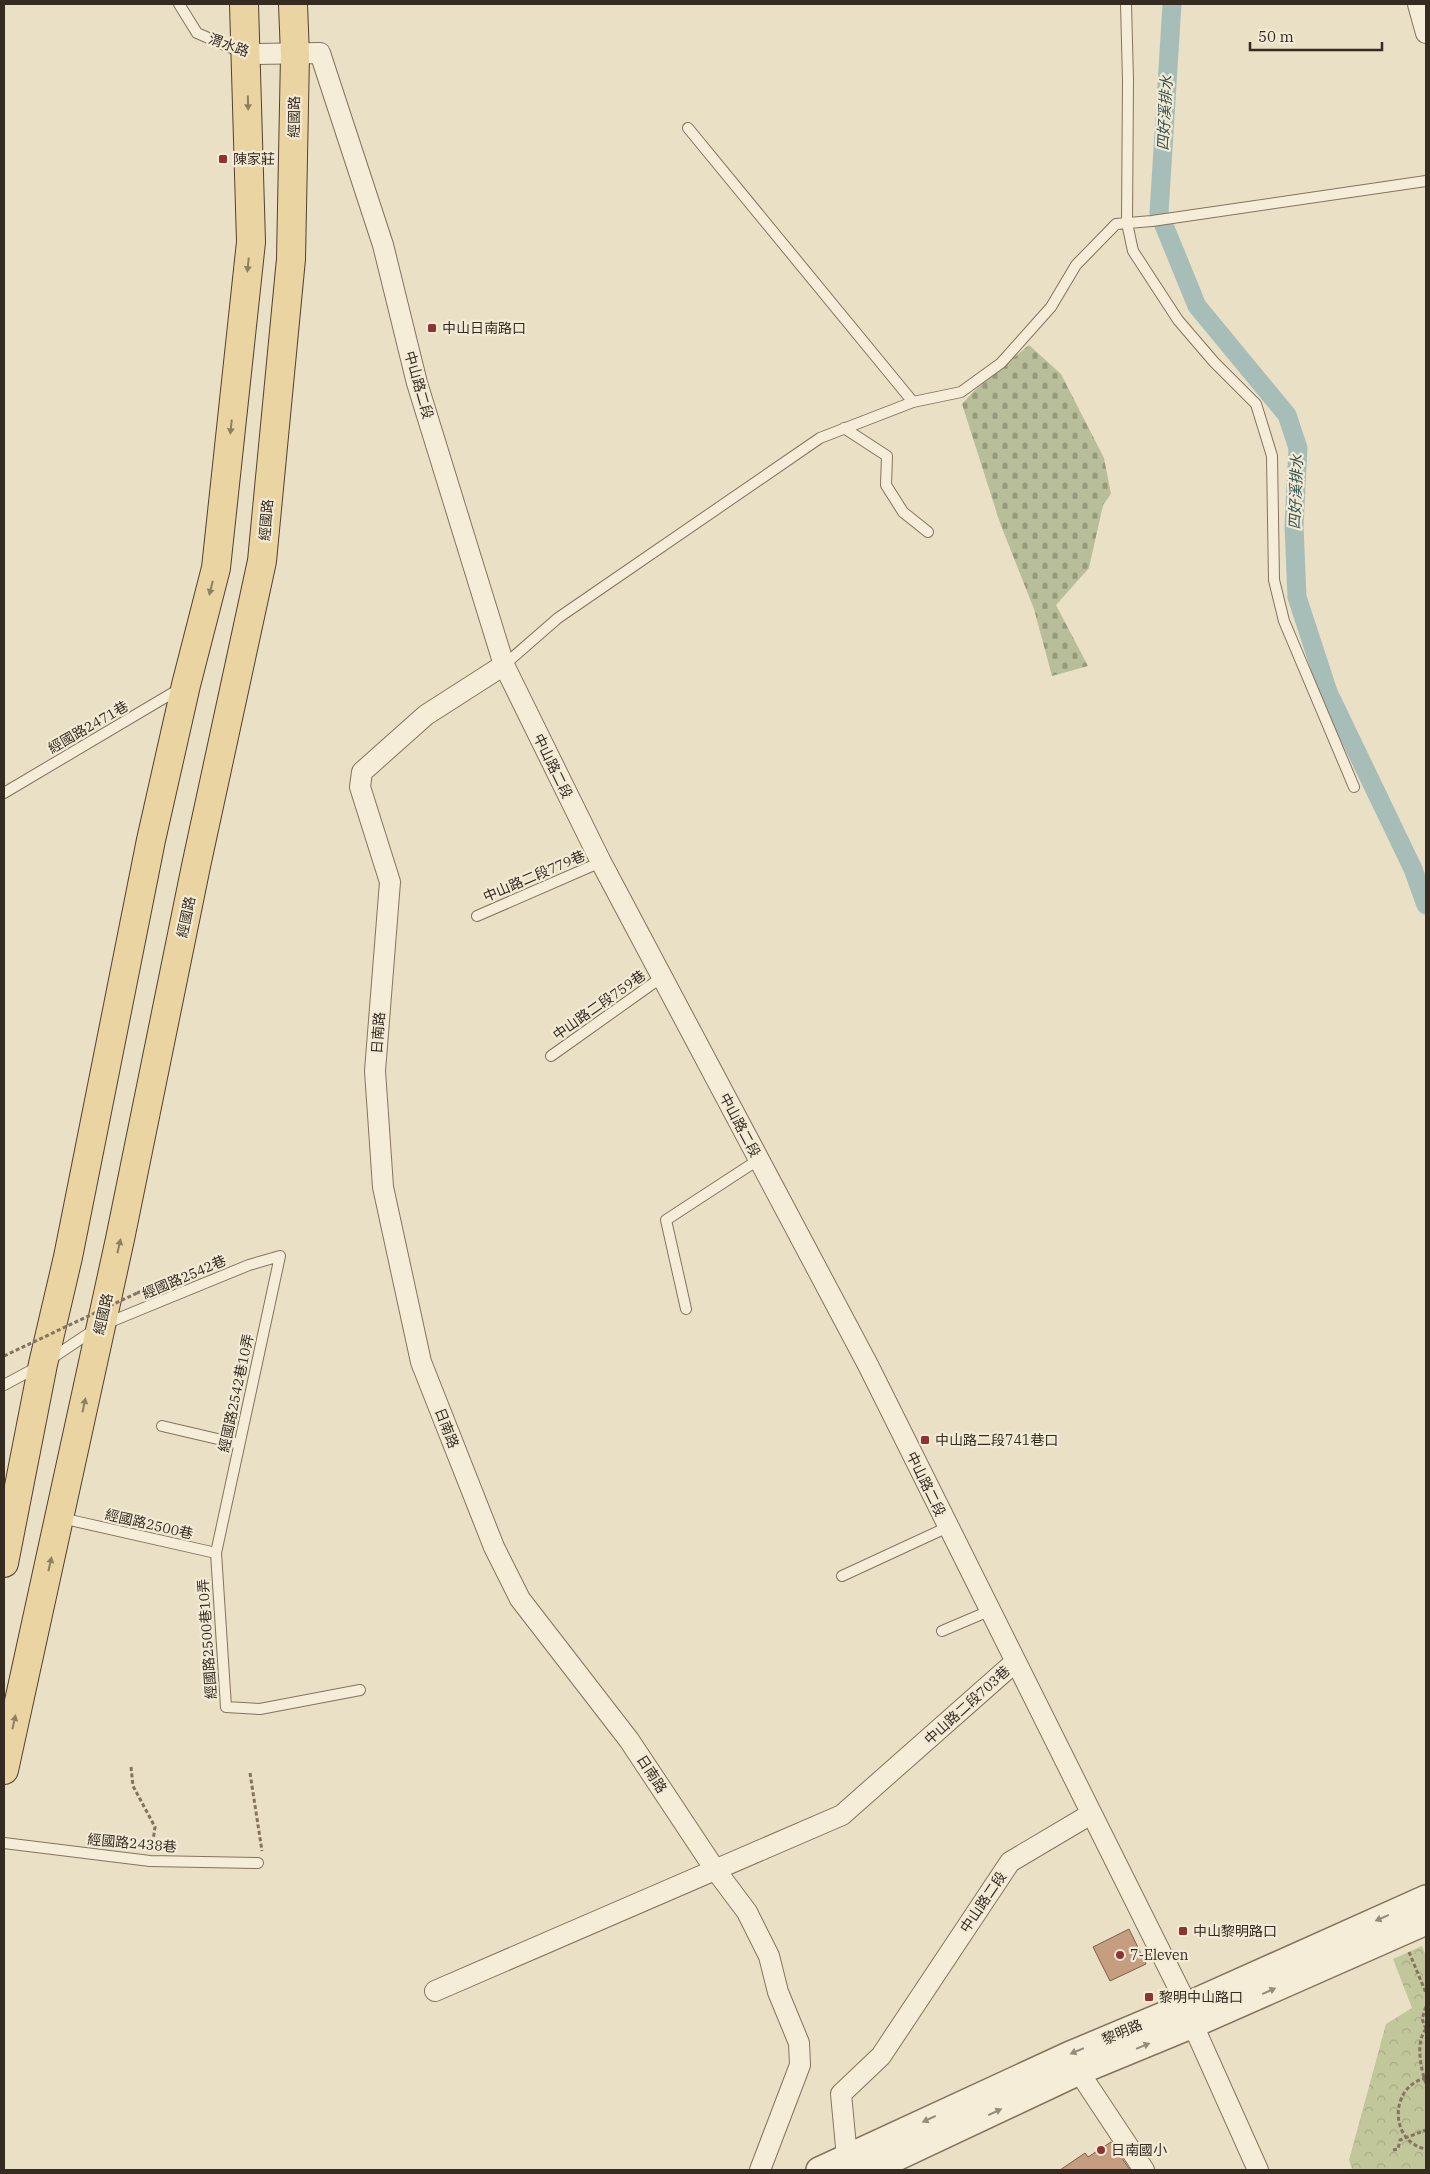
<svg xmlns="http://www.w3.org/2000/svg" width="1430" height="2174" font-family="'IBM Plex Serif','Noto Sans TC',serif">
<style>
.forest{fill:url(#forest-crowns)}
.cemetery{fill:url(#cemetery-stones)}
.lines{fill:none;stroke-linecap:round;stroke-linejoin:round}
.canal{stroke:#a7beb8;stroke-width:19}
.building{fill:#c59d80;stroke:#815e46}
.service-casing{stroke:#84735e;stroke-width:12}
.minor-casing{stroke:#84735e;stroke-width:22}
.tertiary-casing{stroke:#84735e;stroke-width:28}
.primary-casing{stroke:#524131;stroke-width:30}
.path{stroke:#84735e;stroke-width:3;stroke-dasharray:4 2.5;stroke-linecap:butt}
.service{stroke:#f6edd9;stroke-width:10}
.minor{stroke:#f6edd9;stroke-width:20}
.tertiary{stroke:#f6edd9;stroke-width:25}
.primary{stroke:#ead4a2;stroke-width:28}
.path-bridge{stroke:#84735e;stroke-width:3;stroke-dasharray:4 2.5;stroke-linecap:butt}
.oneway{fill:#908061}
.oneway2{fill:#968c7c}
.poi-dot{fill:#8e3333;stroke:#f2ead5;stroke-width:2}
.labels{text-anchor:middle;stroke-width:4.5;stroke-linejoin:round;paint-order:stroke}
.street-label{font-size:14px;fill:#362b20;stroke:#f2ead5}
.poi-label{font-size:14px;fill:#362b20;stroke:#f2ead5;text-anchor:start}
.water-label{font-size:15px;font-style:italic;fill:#315452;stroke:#f2ead5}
</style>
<defs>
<pattern id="forest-crowns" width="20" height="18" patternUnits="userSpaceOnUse" patternTransform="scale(1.25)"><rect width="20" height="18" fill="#c2c79b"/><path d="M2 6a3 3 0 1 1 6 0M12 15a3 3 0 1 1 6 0" fill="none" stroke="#a7ab85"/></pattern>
<pattern id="cemetery-stones" width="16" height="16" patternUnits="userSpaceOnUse" patternTransform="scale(1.25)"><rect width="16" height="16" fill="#b8bd9a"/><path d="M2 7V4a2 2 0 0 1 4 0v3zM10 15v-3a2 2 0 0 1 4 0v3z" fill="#969a7d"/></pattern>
</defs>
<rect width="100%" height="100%" fill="#eae0c6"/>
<!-- forest -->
<path class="forest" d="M1422,1946l4,10v214h-74l-3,-10 37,-136 26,-16 -19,-49z"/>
<!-- cemetery -->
<path class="cemetery" d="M1029,345l32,29 43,84 7,36 -8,11 -14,63 -33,37 32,61 -36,10 -18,-67 -34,-86 -38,-119 14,-15z"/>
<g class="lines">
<!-- canal -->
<path class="canal" d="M1172,4l-13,209 38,93 90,109 11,33 -4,78 3,71 31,95 85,177 13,36"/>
</g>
<!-- building -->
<path class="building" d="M1129,1929l17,35 -36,17 -17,-34z
M1111,2142l19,28h-70l25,-17 3,4z"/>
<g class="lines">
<!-- service casing -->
<g class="service-casing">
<path id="service" d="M179,4l18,29 46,20
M1126,4l2,76 -1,143 6,28 45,69 36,42 42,42 16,52 2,124 10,41 70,166
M688,128l225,274
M844,428l43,28 -1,29 17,27 25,20
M504,665l54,-47 262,-180 93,-36 48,-10 40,-29 50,-56 25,-42 40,-41 36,-3 274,-40
M4,793l177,-105
M477,916l124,-54
M551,1056l111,-79
M686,1309l-20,-89 92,-60
M4,1385l39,-21 57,-38 149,-61 31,-9 -64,297 -155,-35
M162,1426l77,18
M216,1553l10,154 34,2 100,-19
M842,1576l106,-49
M942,1631l47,-20
M4,1843l146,18 108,2"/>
</g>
<!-- minor casing -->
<g class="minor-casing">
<path id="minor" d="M1418,4l8,29
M247,54l73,-1 63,192 34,138 87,282 97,197 267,503 319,640 6,20 65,145
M504,665l-78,50 -64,57 -2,15 30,95 -15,189 8,116 38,175 73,185 26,52 109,141 85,128 33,44 22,44 9,36 21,51 1,22 -40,105
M435,1991l407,-176 172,-152
M1079,2072l65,98
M851,2170l-4,-13 -6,-63 40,-38 129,-194 81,-48"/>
</g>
<!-- tertiary casing -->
<g class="tertiary-casing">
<path id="tertiary" d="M819,2170l249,-115 119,-50 239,-107
M871,2170l208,-98 114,-47 233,-103"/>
</g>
<!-- primary casing -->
<g class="primary-casing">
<path id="primary" d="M4,1563l39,-199 25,-107 83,-417 35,-155 30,-117 35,-326 -7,-238
M4,1770l116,-531 76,-373 66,-305 29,-302 4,-204 -2,-51"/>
</g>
<!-- path -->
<path class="path" d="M137,1293l33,-13v3
M131,1767l2,19 22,41 -3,21
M250,1773l12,78
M1409,1952l17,41
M1426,2029c-11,13 -5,40 0,55
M1426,2029l-4,-10 4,-13
M1426,2078c-37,8 -37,64 0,71
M1393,2150l5,-1 2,-9 26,-10"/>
<!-- service -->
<use href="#service" class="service"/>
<!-- minor -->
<use href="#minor" class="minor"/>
<!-- tertiary -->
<use href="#tertiary" class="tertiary"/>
<!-- primary -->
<use href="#primary" class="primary"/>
<!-- path-bridge -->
<path class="path-bridge" d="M4,1356l133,-63"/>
</g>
<!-- one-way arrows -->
<defs><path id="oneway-solid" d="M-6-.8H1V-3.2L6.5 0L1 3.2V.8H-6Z" transform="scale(1.25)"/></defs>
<g class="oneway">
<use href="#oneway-solid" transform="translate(248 103) rotate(89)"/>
<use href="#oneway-solid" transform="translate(248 265) rotate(96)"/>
<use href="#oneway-solid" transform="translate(231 427) rotate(96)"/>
<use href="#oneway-solid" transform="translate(211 588) rotate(104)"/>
<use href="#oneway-solid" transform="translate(119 1246) rotate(-77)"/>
<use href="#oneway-solid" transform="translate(84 1405) rotate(-78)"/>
<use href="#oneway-solid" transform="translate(50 1564) rotate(-77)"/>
<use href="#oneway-solid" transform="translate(14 1722) rotate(-77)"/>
</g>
<g class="oneway2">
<use href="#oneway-solid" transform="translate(1382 1918) rotate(156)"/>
<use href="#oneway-solid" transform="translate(1269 1991) rotate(-24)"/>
<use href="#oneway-solid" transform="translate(1143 2046) rotate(-22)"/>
<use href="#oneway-solid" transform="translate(1077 2051) rotate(157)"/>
<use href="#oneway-solid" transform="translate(995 2112) rotate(-25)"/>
<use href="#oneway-solid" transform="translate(929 2119) rotate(155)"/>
</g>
<!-- markers -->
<g class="poi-dot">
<rect x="218" y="154" width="10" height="10" rx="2.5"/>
<rect x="427" y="323" width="10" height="10" rx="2.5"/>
<rect x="920" y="1435" width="10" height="10" rx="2.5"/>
<rect x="1178" y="1926" width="10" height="10" rx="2.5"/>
<circle cx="1120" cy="1955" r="5"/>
<rect x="1144" y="1992" width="10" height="10" rx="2.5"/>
<circle cx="1101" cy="2150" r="5"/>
</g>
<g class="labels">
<!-- street labels -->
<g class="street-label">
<text transform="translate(229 45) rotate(20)" y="5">渭水路</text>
<text transform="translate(294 117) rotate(-89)" y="5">經國路</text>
<text transform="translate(419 385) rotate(74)" y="5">中山路二段</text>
<text transform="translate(266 520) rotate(-85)" y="5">經國路</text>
<text transform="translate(88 727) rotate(-30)" y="5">經國路2471巷</text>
<text transform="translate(553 766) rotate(64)" y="5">中山路二段</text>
<text transform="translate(534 876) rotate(-23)" y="5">中山路二段779巷</text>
<text transform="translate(186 917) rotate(-78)" y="5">經國路</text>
<text transform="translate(599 1005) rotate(-35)" y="5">中山路二段759巷</text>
<text transform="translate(378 1033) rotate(-86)" y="5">日南路</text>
<text transform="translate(740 1125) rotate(62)" y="5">中山路二段</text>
<text transform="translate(184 1277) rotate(-23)" y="5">經國路2542巷</text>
<text transform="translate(103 1314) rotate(-77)" y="5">經國路</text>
<text transform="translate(236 1393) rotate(-78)" y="5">經國路2542巷10弄</text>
<text transform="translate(447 1428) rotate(69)" y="5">日南路</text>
<text transform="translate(926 1484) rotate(64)" y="5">中山路二段</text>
<text transform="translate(149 1524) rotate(13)" y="5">經國路2500巷</text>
<text transform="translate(207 1639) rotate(-94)" y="5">經國路2500巷10弄</text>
<text transform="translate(967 1705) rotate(-42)" y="5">中山路二段703巷</text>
<text transform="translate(652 1774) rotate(57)" y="5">日南路</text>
<text transform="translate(132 1843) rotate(5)" y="5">經國路2438巷</text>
<text transform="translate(983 1902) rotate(-56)" y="5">中山路二段</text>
<text transform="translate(1122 2032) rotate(-23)" y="5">黎明路</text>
</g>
<!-- poi labels -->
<g class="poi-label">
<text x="233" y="164">陳家莊</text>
<text x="442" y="333">中山日南路口</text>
<text x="935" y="1445">中山路二段741巷口</text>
<text x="1193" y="1936">中山黎明路口</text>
<text x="1130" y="1960">7-Eleven</text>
<text x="1159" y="2002">黎明中山路口</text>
<text x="1111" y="2155">日南國小</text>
</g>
<!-- water labels -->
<g class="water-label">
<text transform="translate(1165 113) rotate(-87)" y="5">四好溪排水</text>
<text transform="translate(1296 492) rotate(-88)" y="5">四好溪排水</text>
</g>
</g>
<!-- border -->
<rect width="1430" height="2174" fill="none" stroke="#362b20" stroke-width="10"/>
<!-- scale -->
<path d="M1250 42v8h132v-8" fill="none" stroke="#362b20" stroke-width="2.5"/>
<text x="1258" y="42" font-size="15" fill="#362b20" stroke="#f2ead5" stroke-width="4" paint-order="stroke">50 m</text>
</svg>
